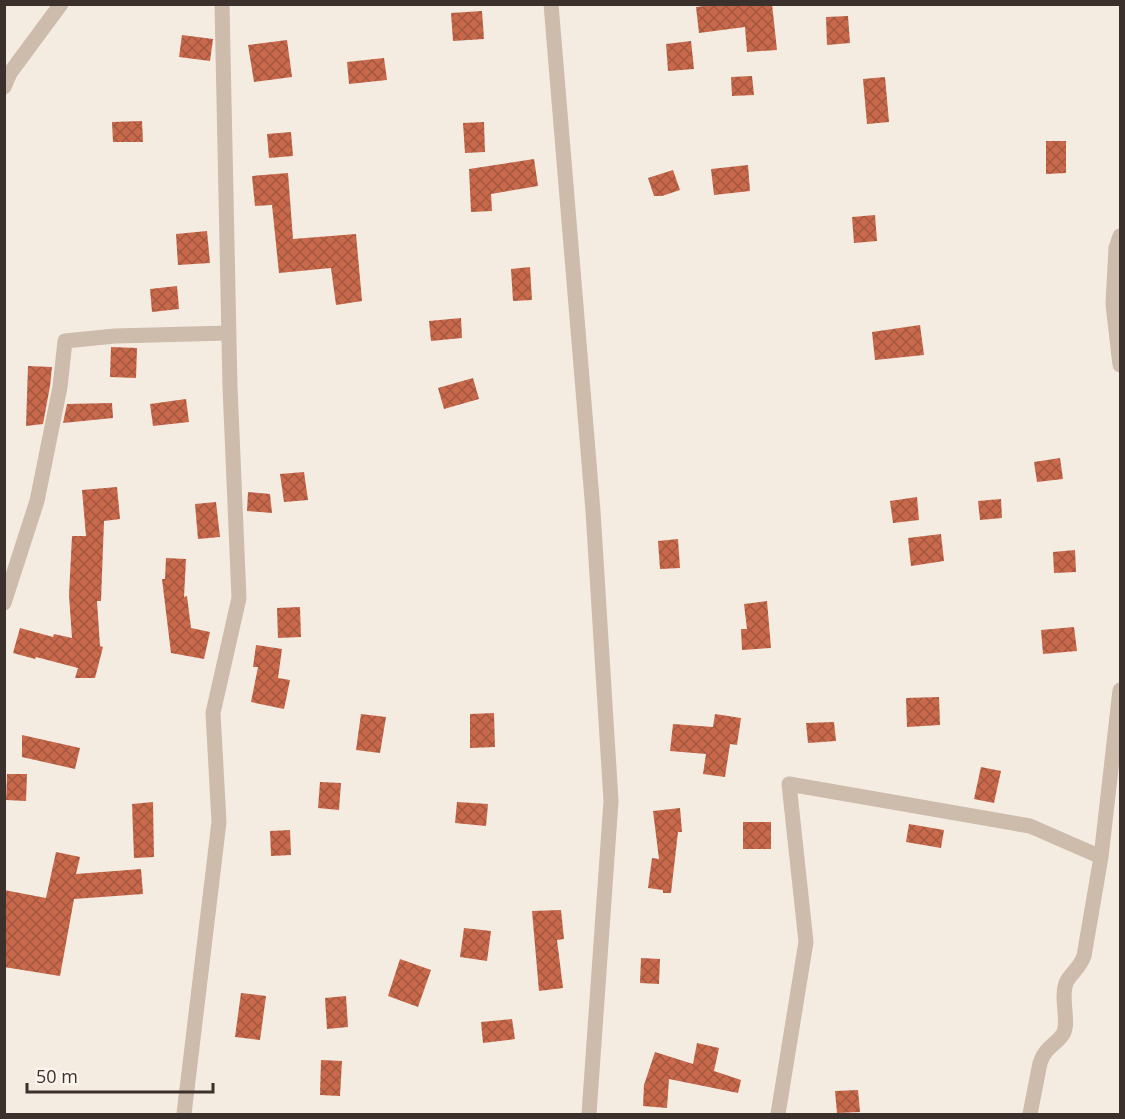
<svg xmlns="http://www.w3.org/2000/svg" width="1125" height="1119" font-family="'Open Sans',sans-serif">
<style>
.building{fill:url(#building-cross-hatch)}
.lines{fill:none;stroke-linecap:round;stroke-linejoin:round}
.street{stroke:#cdbbac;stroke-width:15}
</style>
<defs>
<pattern id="building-cross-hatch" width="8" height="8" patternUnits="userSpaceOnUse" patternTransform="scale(1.5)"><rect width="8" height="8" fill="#c8694b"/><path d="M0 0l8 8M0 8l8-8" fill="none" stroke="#a4573f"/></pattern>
</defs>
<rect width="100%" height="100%" fill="#f4ebe1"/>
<!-- building -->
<path class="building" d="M721,4h51l5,46 -30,2 -2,-25 -46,6 -3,-26z
M482,11l2,28 -31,2 -2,-28z
M848,16l2,27 -23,2 -1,-28z
M182,35l31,4 -3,22 -31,-4z
M287,40l5,37 -38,5 -6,-37z
M691,41l3,28 -26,2 -2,-27z
M384,58l3,22 -38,4 -2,-22z
M752,76l2,19 -22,1 -1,-19z
M885,77l4,45 -22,2 -4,-45z
M142,121l1,21h-30l-1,-20z
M484,122l1,30 -20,1 -2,-30z
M291,132l2,24 -24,2 -2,-24z
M1046,141h20v32l-20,1z
M534,159l4,27 -47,8 1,17 -21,1 -2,-43z
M748,165l2,26 -36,4 -3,-26z
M673,170l7,20 -18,6h-8l-6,-18z
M288,173l5,66 63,-5 6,67 -26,4 -5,-37 -52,5 -7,-68 -17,1 -3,-30z
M875,215l2,26 -23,2 -2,-26z
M207,231l3,32 -32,2 -2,-31z
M530,267l2,33 -19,1 -2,-32z
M177,286l2,23 -27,3 -2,-23z
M461,318l1,20 -31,3 -2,-20z
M920,325l4,30 -49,5 -3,-28z
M111,347l26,1 -1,30 -26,-1z
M28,366l24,1 -2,19 -7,38 -17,2z
M473,378l6,21 -35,10 -6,-21z
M186,399l3,23 -36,4 -3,-22z
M112,403l1,15 -50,5 4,-19z
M1060,458l3,21 -26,3 -3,-20z
M304,472l4,28 -24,2 -4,-28z
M117,487l3,32 -16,2 -3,80h-4l3,45 3,1 -8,31h-20l3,-10 -42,-11 -1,2 -22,-6 7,-25 33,9 1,-3 18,4 -3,-43 3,-59h14l-4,-46z
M248,492l22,2 2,19 -25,-2z
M917,497l2,23 -26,3 -3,-22z
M1001,499l1,19 -22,2 -2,-19z
M216,502l4,35 -22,2 -3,-35z
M941,534l3,27 -33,5 -3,-28z
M678,539l2,29 -20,1 -2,-28z
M1075,550l1,22 -22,1 -1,-21z
M166,558l20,1 -2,38 3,-1 4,32 19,4 -6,27 -33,-6 -9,-74h3z
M767,601l4,47 -29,2 -1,-21h6l-3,-25z
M300,607l1,30 -23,1 -1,-30z
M1074,627l3,24 -34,3 -2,-24z
M256,645l26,4 -4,29 12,2 -6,29 -33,-7 7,-35h-5z
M939,697l1,28 -33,2 -1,-29z
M494,713l1,34 -25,1v-34z
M361,714l25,3 -6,36 -24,-3z
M715,714l26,4 -4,27 -7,-1 -5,33 -22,-3 3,-20 -36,-3 3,-27 40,3z
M834,722l2,19 -28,2 -2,-20z
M22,735l58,13 -5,21 -53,-12z
M981,767l20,4 -7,32 -20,-4z
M7,774h20l-1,27 -20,-1z
M320,782l21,1 -2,27 -21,-2z
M153,802l1,55 -20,1 -2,-54z
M457,802l31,2 -2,22 -31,-3z
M680,808l2,24h-4l-7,61h-8v-3l-15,-2 4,-30 7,1 -6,-48z
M743,822h28v27h-28z
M909,824l35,6 -3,18 -35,-6z
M290,830l1,25 -20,1 -1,-25z
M56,852l24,5 -4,17 65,-5 2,25 -69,5 -14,77 -56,-9v-77l42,8z
M561,910l3,29 -7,1 6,48 -24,3 -7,-80z
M464,928l27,3 -4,30 -27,-4z
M641,958l19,1 -1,25 -19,-1z
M400,959l31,11 -13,37 -30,-11z
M241,993l25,3 -6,44 -25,-3z
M346,996l2,31 -21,2 -2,-31z
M512,1019l3,20 -32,4 -2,-21z
M697,1043l22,5 -5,23 27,9 -3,13 -69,-14 -2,29 -24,-2 1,-21 11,-33 38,12z
M321,1060l21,1 -2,35 -20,-1z
M858,1090l2,22 -23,1 -2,-22z"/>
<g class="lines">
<!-- street -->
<path class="street" d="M551,4l42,507 18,290 -22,313
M4,87l6,-14 51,-69
M1120,236l-4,12 -3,56 7,61
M4,603l33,-102 23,-114 5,-46 50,-5 114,-3
M184,1114l35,-292 -6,-109 26,-115 -9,-211 -8,-383
M778,1114l28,-172 -17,-158 241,42 71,31
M1030,1114l10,-51c5,-16 16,-18 23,-29 7,-12 -3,-35 3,-51 4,-9 14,-15 18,-27l17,-99 19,-167"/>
</g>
<!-- border -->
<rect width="1125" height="1119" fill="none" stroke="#3b302b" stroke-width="12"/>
<!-- scale -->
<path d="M27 1083v9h186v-9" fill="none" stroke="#3b302b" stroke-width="3"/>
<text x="36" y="1083" font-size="18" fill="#3b302b" stroke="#fbf5ee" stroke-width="4.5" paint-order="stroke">50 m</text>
</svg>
